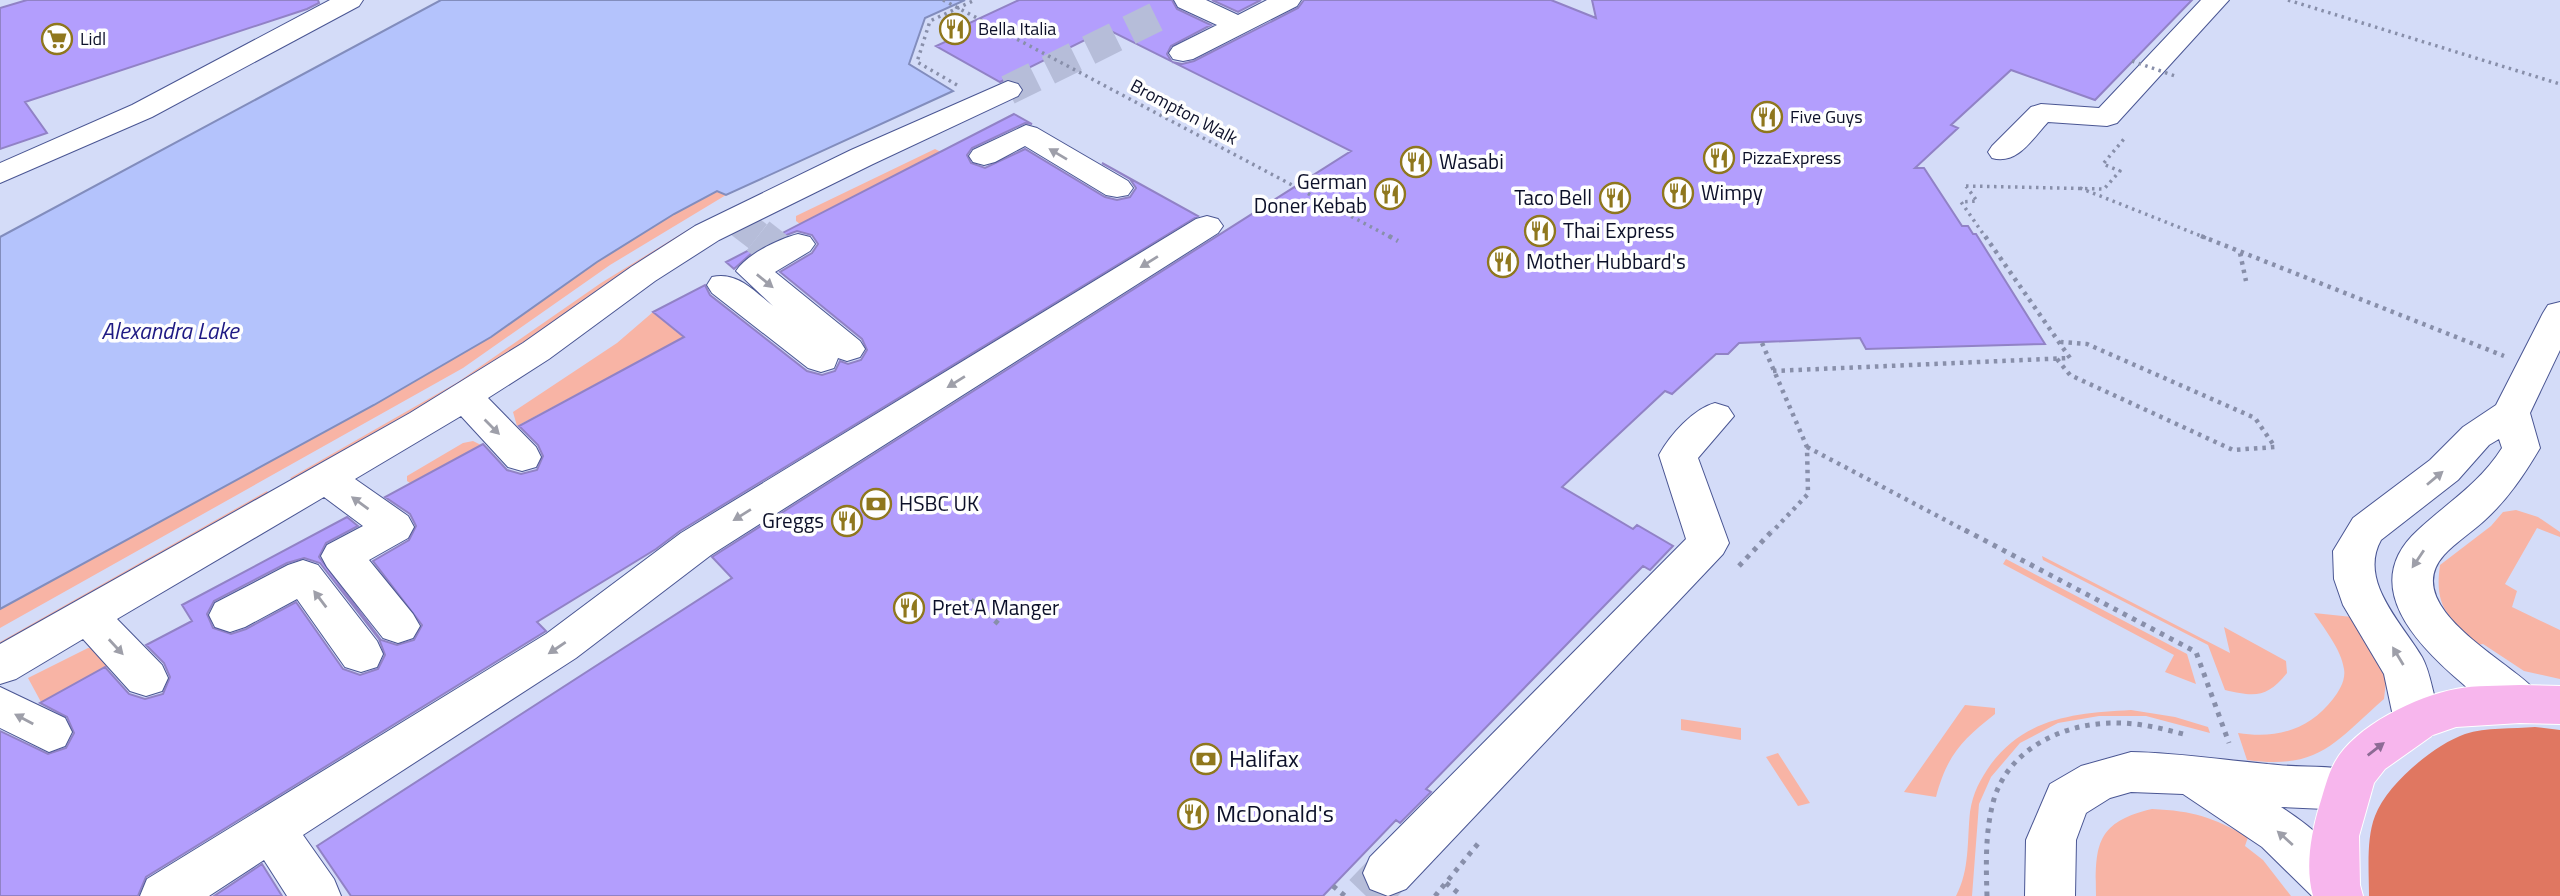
<svg xmlns="http://www.w3.org/2000/svg" width="2560" height="896" font-family="'Titillium Web',sans-serif">
<style>
.green{fill:#f8b4a5}
.forest{fill:#e07761}
.water{fill:#b4c3fc;stroke:#828dbd;stroke-width:2}
.building{fill:#b39efd;stroke:#9182c6;stroke-width:2;fill-rule:evenodd}
.lines{fill:none;stroke-linecap:round;stroke-linejoin:round}
.minor-tunnel-far2{stroke:#b6bdd9;stroke-width:30;stroke-dasharray:30 15;stroke-linecap:butt}
.minor-tunnel-far1{stroke:#b6bdd9;stroke-width:37;stroke-dasharray:37 18;stroke-linecap:butt}
.minor-tunnel{stroke:#b6bdd9;stroke-width:46;stroke-dasharray:46 23;stroke-linecap:butt}
.minor-casing{stroke:#4a5693;stroke-width:2}
.major-casing{stroke:#fff;stroke-width:2}
.path-far2{stroke:#888faa;stroke-width:3.5;stroke-dasharray:2.5 4.5;stroke-linecap:butt}
.path-far1{stroke:#888faa;stroke-width:4.5;stroke-dasharray:3.5 5;stroke-linecap:butt}
.path{stroke:#888faa;stroke-width:5;stroke-dasharray:4.5 6;stroke-linecap:butt}
.minor{fill:#fff;fill-rule:evenodd}
.major{fill:#f7b6ed;fill-rule:evenodd}
.path-bridge{stroke:#888faa;stroke-width:3.5;stroke-dasharray:2.5 4.5;stroke-linecap:butt}
.oneway{fill:#9e9fa9}
.oneway2{fill:#8d6b95}
.labels{text-anchor:middle;stroke-width:7;stroke-linejoin:round;paint-order:stroke}
.far-poi-label{font-size:18px;fill:#0c1029;stroke:#fefefe;text-anchor:start}
.far-street-label{font-size:18px;fill:#0c1029;stroke:#fefefe}
.poi-label{font-size:21px;fill:#0c1029;stroke:#fefefe;text-anchor:start}
.water-label{font-size:23px;font-style:italic;fill:#1e1983;stroke:#fefefe}
.near-poi-label{font-size:24px;fill:#0c1029;stroke:#fefefe;text-anchor:start}
</style>
<rect width="100%" height="100%" fill="#d4dcf8"/>
<!-- green -->
<path class="green" d="M935,149l6,3 -141,72 -4,-3v-5z
M717,191l9,4 -116,70 -147,103 -463,260v-19l374,-204 117,-68 109,-77 74,-46z
M689,229l5,3 -187,127 -211,123 -6,-4 168,-96 143,-99z
M653,312l31,25 -167,89 -4,-14 104,-69z
M473,441l8,4 -71,38 -3,-2v-5l56,-33z
M267,491l4,5 -271,155v-9z
M2516,510l22,7 22,15v5l-23,-9 -32,56 12,7 -5,16 48,23v49l-36,-8 -41,-27 -7,1c-28,-30 -42,-37 -36,-80l51,-39 12,-14z
M2042,556l188,97 -6,-26 62,34 1,12c-20,25 -32,24 -62,17l-17,-45 -165,-85z
M2006,559l181,95 9,30 -31,-12 9,-17 -171,-91z
M2314,613l38,4 35,55 -3,27c-50,44 -65,71 -137,61l-9,-27c39,6 71,-3 95,-34 6,-8 13,-19 11,-30 -3,-20 -19,-39 -30,-56z
M88,648h14l12,15 -73,39 -13,-24z
M1965,705l30,3v6c-33,26 -48,41 -59,83l-32,-5z
M2131,710l44,7 33,10 2,6 -64,-17h-47l-41,7 -38,20 -29,34 -12,27 -7,92h-16c14,-26 11,-56 14,-84 3,-20 10,-32 21,-48 35,-47 86,-51 140,-54z
M1681,719l60,9v12l-60,-10z
M1778,753l32,50 -12,3 -32,-49z
M2152,809c42,2 60,8 96,28l-3,9 18,14 28,36h-195c-1,-51 0,-74 56,-87z"/>
<!-- forest -->
<path class="forest" d="M2535,727l25,3v166h-191c0,-25 -3,-57 6,-80 12,-32 59,-71 90,-82 21,-7 48,-5 70,-7z"/>
<!-- water -->
<path class="water" d="M441,0h524l-40,18 -16,46 44,27 -227,104 -9,-4 -43,23 -77,48 -106,75 -117,68 -374,204v-372z"/>
<!-- building -->
<path class="building" d="M27,0h291l1,3 -12,6 -282,93 22,31 -47,16v-141z
M1019,0h153l5,9 34,16 -40,21 -4,8 5,8 10,2 12,-3 104,-53 6,-8h247l45,18 -4,-18h600l-97,100 -84,-30 -60,55 7,3 -43,40h9l38,58h6l5,8h3l69,110 -179,5 -6,-11 -121,5 -11,11h-12l-44,40 -7,-3 -103,96 71,42 4,-4 36,21 -23,24 -7,-4 -217,223 5,3 -31,31 -4,-3 -73,76h-972l-34,-50 415,-268 -20,-21 639,-406 -244,-122 -107,53 -64,-36 20,-9 -8,-4z
M1212,0h49l-23,12z
M1014,114l18,10 -7,-1 -53,25 -5,7 4,8 14,5 40,-19 80,48 12,3 13,-3 6,-9 -6,-9 -28,-16 96,53 -518,315 -24,18 -119,73 9,9 -400,246 -8,19h-138v-165l48,23 18,-6 8,-15 -7,-16 -27,-14 65,-36 24,27 16,5 18,-5 7,-17 -6,-14 -18,-18 46,-24 -10,-16 165,-88 11,9 -32,17 -7,14 62,83 16,5 17,-5 8,-15 -49,-64 36,-21 7,-14 -6,-12 -25,-17 98,-53 24,26 14,4 16,-4 6,-14 -5,-11 -19,-19 165,-89 -31,-25 52,-27 5,10 97,76 15,4 13,-4 5,-10 8,3 13,-4 6,-10 -5,-11 -82,-67 32,-19 6,-9 -6,-9 -15,-4 -16,6 -27,14 -20,18 -8,-7zM304,558l16,5 59,76 6,16 -7,14 -18,6 -17,-6 -47,-67 -50,27 -15,5 -18,-6 -6,-14 7,-13 73,-38z
M262,864l20,32h-68z"/>
<g class="lines">
<!-- minor-tunnel-far2 -->
<path class="minor-tunnel-far2" d="M1008,90l150,-74
M734,218l26,20"/>
<!-- minor-tunnel-far1 -->
<path class="minor-tunnel-far1" d="M758,236l23,18"/>
<!-- minor-tunnel -->
<path class="minor-tunnel" d="M1366,896l22,-23"/>
<!-- minor casing -->
<g class="minor-casing">
<path id="minor" d="M330,0h33l-4,6 -207,111 -152,66v-20l132,-58z
M1174,0h32l32,15 29,-15h34l-4,6 -104,53 -10,2 -10,-2 -4,-6 4,-6 44,-22 -39,-18z
M2201,0h28l-112,123 -10,3 -59,-4c-16,17 -30,43 -56,36l-4,-6 4,-6 39,-39 10,-3 58,4z
M1008,81l10,3 4,6 -4,6 -145,68 -154,76 -64,41 -106,78 -61,39 48,49 5,10 -5,10 -14,4 -14,-4 -47,-51 -106,63 53,37 6,11 -6,11 -39,22 44,54 7,12 -7,12 -15,5 -15,-5 -56,-71 -6,-11 6,-11 36,-19 -39,-29 -207,122 45,46 6,13 -6,13 -16,5 -16,-5 -47,-52 -67,40 -16,5v-40l410,-231 113,-70 108,-76 64,-41 156,-76z
M1026,125l11,3 91,53 5,7 -5,7 -11,2 -11,-2 -81,-49 -30,16 -11,3 -11,-3 -4,-6 4,-6z
M1207,216l11,3 5,7 -5,7 -507,322 -135,103 -273,177 31,44 7,17h-54l-23,-36 -55,36h-69l7,-17 399,-245 135,-101 515,-314z
M798,234l12,3 5,7 -5,7 -35,21 85,69 5,8 -5,8 -13,4 -9,-3 -4,10 -13,4 -13,-4 -96,-75 -5,-8 5,-8c25,-6 42,14 61,29l-37,-35c11,-17 43,-32 62,-37z
M2560,302v48l-30,63 10,35c-16,27 -32,51 -55,72 -13,12 -29,22 -41,35 -46,51 64,105 91,135 3,4 5,10 8,14l-7,13c-4,2 -11,5 -15,6 -19,1 -44,-27 -58,-39 -45,-38 -106,-99 -45,-154 29,-27 62,-47 84,-82l-3,-9 -10,6 -31,35 -77,60c-23,41 21,83 41,117 7,13 9,27 13,41 3,16 5,22 -2,37l-16,5 -16,-5 -7,-14 -10,-47 -41,-69 -9,-26 -1,-28 20,-33 77,-58 33,-33 33,-22 47,-92 5,-8z
M1715,403l13,4 6,9 -36,42 31,85 -6,11 -317,335 -18,7 -18,-7 -7,-16 7,-16 316,-318 -27,-84c11,-20 34,-46 56,-52z
M303,560l15,5 59,76 6,13 -6,13 -16,5 -16,-5 -48,-68 -52,28 -15,5 -15,-5 -6,-12 6,-12 73,-38z
M0,687l65,31 7,14 -7,14 -16,6 -49,-24z
M2131,752c50,1 98,9 147,13 30,3 59,-1 87,9l7,15 -7,15 -17,6 -67,-3c27,17 66,49 79,78l-5,11h-43l-50,-49 -79,-53 -52,-2 -21,6 -24,15 -10,27 -1,56h-50l1,-56 24,-56 31,-18z"/>
</g>
<!-- major casing -->
<g class="major-casing">
<path id="major" d="M2520,685l40,1v38l-40,-1 -64,4 -23,8 -48,34 -11,14 -15,53 1,49 3,11h-50c-8,-29 -2,-61 6,-89 5,-15 8,-31 16,-45 20,-36 82,-66 121,-73 20,-4 43,-3 64,-4z"/>
</g>
<!-- path-far2 -->
<path class="path-far2" d="M943,0l449,238
M2288,0l272,84
M957,85l-40,-23 13,-41 45,-21
M1966,186l138,3 16,-18 -17,-7 21,-25
M1966,186l11,15 -16,1 25,36
M2080,188l126,50"/>
<!-- path-far1 -->
<path class="path-far1" d="M1389,236l9,5
M2201,236l303,120
M2240,253l6,28
M1762,343l45,104 1,47 -36,38
M2057,359l13,16 163,75 42,-3 -20,-29 -168,-74 -26,-2
M1773,371l297,-13 -85,-122
M1807,447l161,85"/>
<!-- path -->
<path class="path" d="M1965,530l231,122 33,91
M1739,566l34,-36
M971,600l30,26
M1446,883l16,13
M1333,886l12,10
M1435,896l46,-56
M1987,896c-1,-32 -2,-65 7,-97 16,-52 72,-77 124,-76 23,0 46,6 69,12"/>
<!-- minor -->
<use href="#minor" class="minor"/>
<!-- major -->
<use href="#major" class="major"/>
<!-- path-bridge -->
<path class="path-bridge" d="M2132,61l46,16"/>
</g>
<!-- one-way arrows -->
<defs><path id="oneway-solid" d="M-6-.8H1V-3.2L6.5 0L1 3.2V.8H-6Z" transform="scale(1.75)"/></defs>
<g class="oneway">
<use href="#oneway-solid" transform="translate(1058 154) rotate(-149)"/>
<use href="#oneway-solid" transform="translate(1149 262) rotate(148)"/>
<use href="#oneway-solid" transform="translate(765 281) rotate(39)"/>
<use href="#oneway-solid" transform="translate(956 382) rotate(148)"/>
<use href="#oneway-solid" transform="translate(492 427) rotate(45)"/>
<use href="#oneway-solid" transform="translate(2435 478) rotate(-40)"/>
<use href="#oneway-solid" transform="translate(360 503) rotate(-144)"/>
<use href="#oneway-solid" transform="translate(742 515) rotate(148)"/>
<use href="#oneway-solid" transform="translate(2418 559) rotate(124)"/>
<use href="#oneway-solid" transform="translate(320 599) rotate(-127)"/>
<use href="#oneway-solid" transform="translate(116 647) rotate(47)"/>
<use href="#oneway-solid" transform="translate(557 648) rotate(146)"/>
<use href="#oneway-solid" transform="translate(2398 656) rotate(-121)"/>
<use href="#oneway-solid" transform="translate(24 719) rotate(-152)"/>
<use href="#oneway-solid" transform="translate(2285 838) rotate(-138)"/>
</g>
<use class="oneway2" href="#oneway-solid" transform="translate(2376 749) rotate(-38)"/>
<!-- icons -->
<defs>
<g id="restaurant-ring" transform="scale(1.575)"><circle r="9.5" fill="#fefefe" stroke="#8f771d" stroke-width="1.5"/><path d="M-5-6h1v4h1v-4h1v4h1v-4h1v5L-1.5 .5V6h-2V.5L-5-1ZM5-6V6H3V1.5H1.5Q1.5-4 5-6Z" fill="#8f771d"/></g>
<g id="supermarket-ring" transform="scale(1.575)"><circle r="9.5" fill="#fefefe" stroke="#8f771d" stroke-width="1.5"/><path d="M-6-5.5h2.5l.6 2H6L4.5 2H-2.5L-4.4-4H-6ZM-1.5 3.2a1.3 1.3 0 1 0 .1 0ZM3 3.2a1.3 1.3 0 1 0 .1 0Z" fill="#8f771d"/></g>
<g id="bank-ring" transform="scale(1.575)"><circle r="9.5" fill="#fefefe" stroke="#8f771d" stroke-width="1.5"/><path d="M-6-4H6V4H-6ZM0-2.3a2.3 2.3 0 1 0 0 4.6a2.3 2.3 0 1 0 0-4.6Z" fill="#8f771d"/></g>
</defs>
<g fill-rule="evenodd">
<use href="#restaurant-ring" x="955" y="29"/>
<use href="#supermarket-ring" x="57" y="39"/>
<use href="#restaurant-ring" x="1767" y="117"/>
<use href="#restaurant-ring" x="1719" y="158"/>
<use href="#restaurant-ring" x="1416" y="162"/>
<use href="#restaurant-ring" x="1678" y="193"/>
<use href="#restaurant-ring" x="1390" y="194"/>
<use href="#restaurant-ring" x="1615" y="198"/>
<use href="#restaurant-ring" x="1540" y="231"/>
<use href="#restaurant-ring" x="1503" y="262"/>
<use href="#bank-ring" x="876" y="504"/>
<use href="#restaurant-ring" x="847" y="521"/>
<use href="#restaurant-ring" x="909" y="608"/>
<use href="#bank-ring" x="1206" y="759"/>
<use href="#restaurant-ring" x="1193" y="814"/>
</g>
<g class="labels">
<!-- far-poi labels -->
<g class="far-poi-label">
<text x="978" y="35">Bella Italia</text>
<text x="80" y="45">Lidl</text>
<text x="1790" y="123">Five Guys</text>
<text x="1742" y="164">PizzaExpress</text>
</g>
<!-- far-street labels -->
<g class="far-street-label">
<text transform="translate(1184 112) rotate(28)" y="6">Brompton Walk</text>
</g>
<!-- poi labels -->
<g class="poi-label">
<text x="1439" y="169">Wasabi</text>
<text x="1367" y="189" text-anchor="end">German<tspan x="1367" dy="24">Doner Kebab</tspan></text>
<text x="1701" y="200">Wimpy</text>
<text x="1592" y="205" text-anchor="end">Taco Bell</text>
<text x="1563" y="238">Thai Express</text>
<text x="1526" y="269">Mother Hubbard's</text>
<text x="899" y="511">HSBC UK</text>
<text x="824" y="528" text-anchor="end">Greggs</text>
<text x="932" y="615">Pret A Manger</text>
</g>
<!-- water labels -->
<g class="water-label">
<text x="170" y="339">Alexandra Lake</text>
</g>
<!-- near-poi labels -->
<g class="near-poi-label">
<text x="1229" y="767">Halifax</text>
<text x="1216" y="822">McDonald's</text>
</g>
</g>
</svg>
